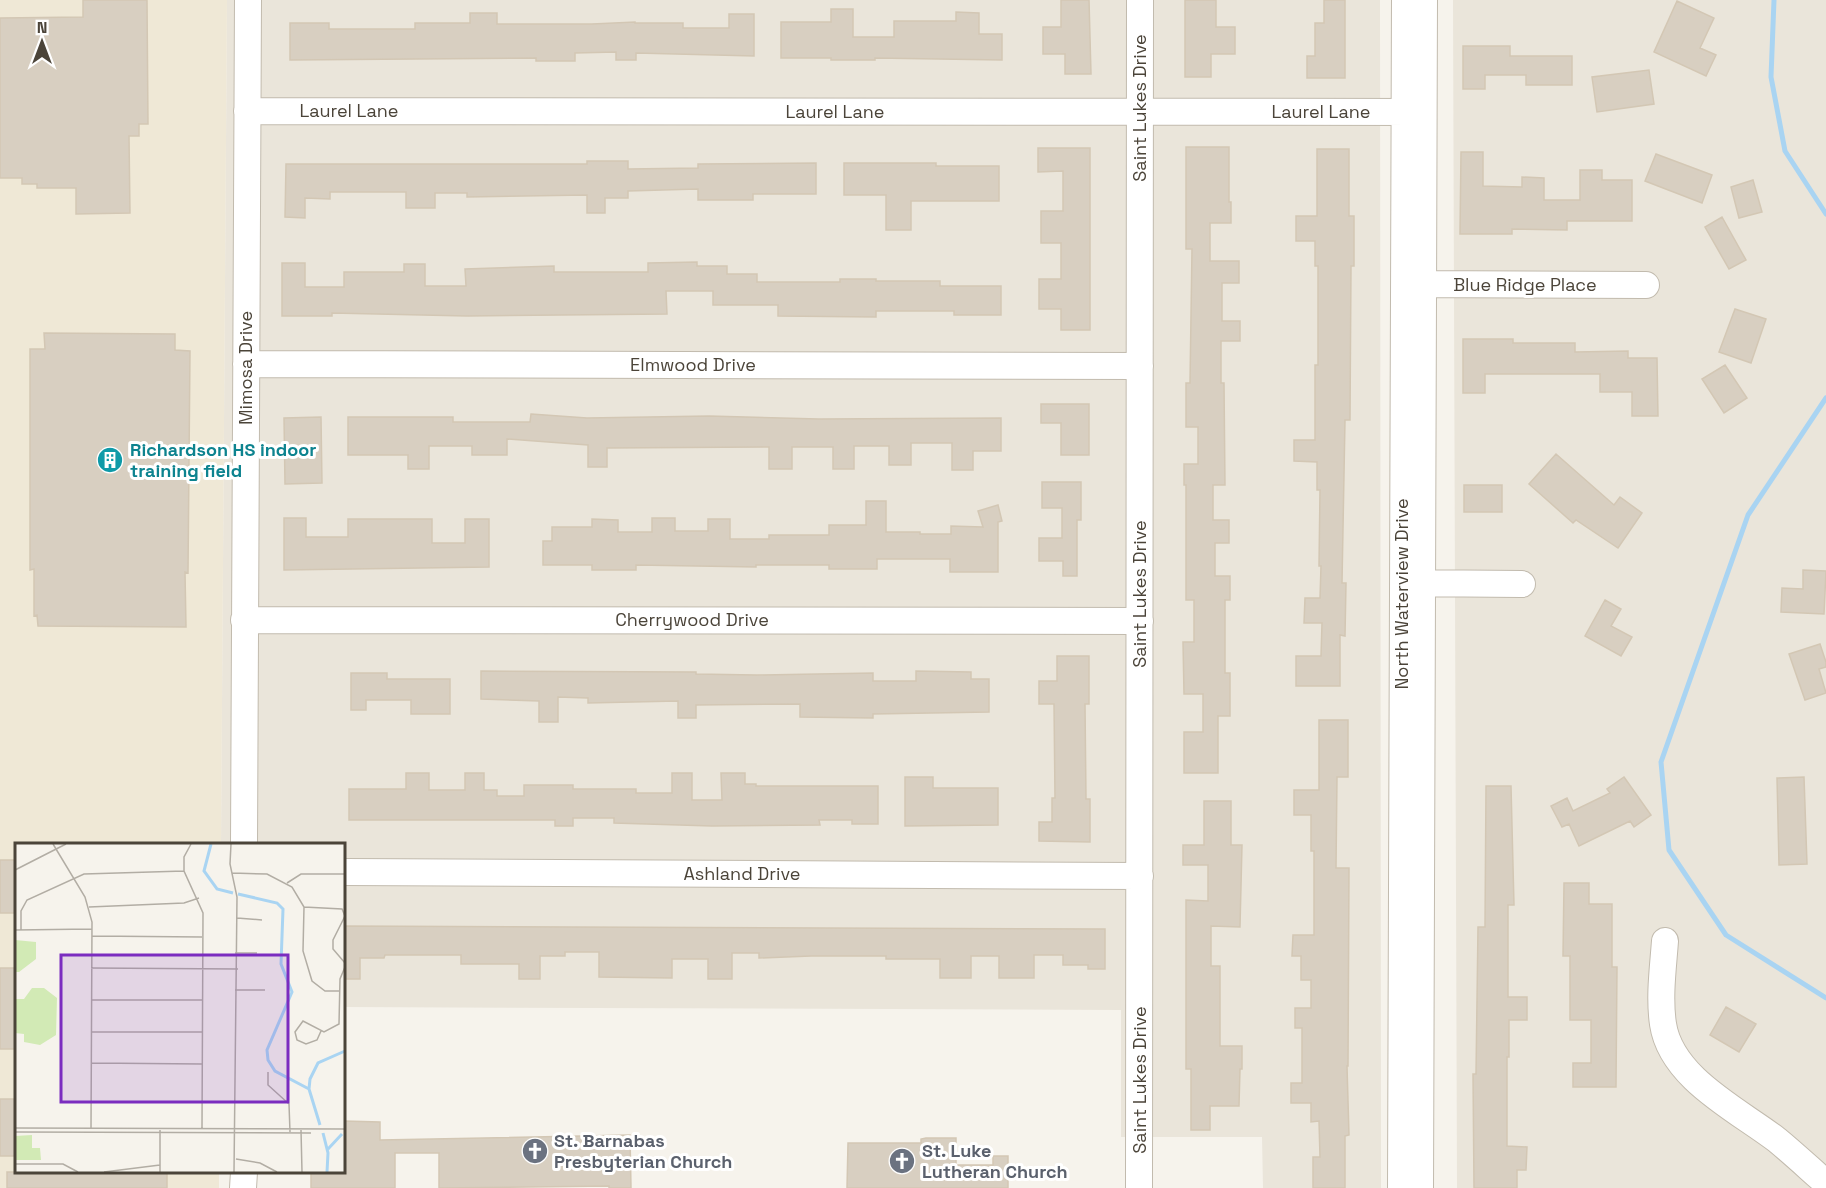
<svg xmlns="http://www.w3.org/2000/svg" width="1826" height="1188" font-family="'Space Grotesk',sans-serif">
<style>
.residential{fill:#eae5da}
.education{fill:#efe8d6}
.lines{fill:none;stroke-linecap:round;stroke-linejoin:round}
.stream{stroke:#a9d4f2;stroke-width:5}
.building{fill:#d8cfc1;stroke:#d3c7b4;stroke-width:1.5}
.minor-casing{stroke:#c2bbae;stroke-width:28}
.minor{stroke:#fff;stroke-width:26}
.labels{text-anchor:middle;stroke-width:6;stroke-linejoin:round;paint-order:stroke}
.street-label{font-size:18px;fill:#4b4439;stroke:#fff}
.culture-label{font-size:18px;font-weight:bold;fill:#0d838f;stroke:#fff;text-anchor:start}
.worship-label{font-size:18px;font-weight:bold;fill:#5b616d;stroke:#fff;text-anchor:start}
.inset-river{fill:none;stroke:#a9d4f2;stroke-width:3}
.inset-road{fill:none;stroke:#b2ada4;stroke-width:1.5}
.view{fill:#7b2cbf;fill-opacity:0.15;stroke:#7b2cbf;stroke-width:3}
.inset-edge{fill:none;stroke:#4b4439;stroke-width:3}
</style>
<rect width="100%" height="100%" fill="#f6f3ec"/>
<!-- residential -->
<path class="residential" d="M227,0h1153l1,1188h-118l-1,-51h-141v-127l-777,-3v-163h-123z
M1453,0h373v1188h-369z"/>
<!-- education -->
<path class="education" d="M0,0h227l-6,844h-205v328h203v16h-219z"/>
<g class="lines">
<!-- stream -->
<path class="stream" d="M1774,0l-3,77 14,74 41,63
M1826,398l-78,117 -87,247 8,88 57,85 100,63"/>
</g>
<!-- building -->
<path class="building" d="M83,0h64l1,124h-9v12h-10l1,77 -54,1v-26h-39v-4h-15v-6h-22v-160l83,-1z
M1061,0h28l2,74h-26v-20h-22v-27h18z
M1185,0h31v27h19v27h-24v23h-26z
M1324,0h21v78h-38v-22h8v-33h9z
M1677,1l37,17 -14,30 16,7 -10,21 -52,-24z
M831,9h22v28h41v-16h62v-9l23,1v21h23v26l-127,-2v2h-44v-2h-50v-36h50z
M470,13h27v11h95l43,-2v1h48v5h46v-14h25v42l-118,-3v7h-20v-8l-41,1v8h-39v-3l-246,2v-37h39v6h86v-6h55z
M1463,46h47v10h62v29h-46v-10h-41v14h-22z
M1649,70l5,34 -57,8 -5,-35z
M1186,147h43v55h2v21h-21v38h29v22h-17v38h18v20h-19v42h3l1,102h-12v35h16v23h-14v33h15v24h-5v73h5v43h-12v57h-34v-41h19v-38h-19l-1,-52h11v-42h-8v-115h-2v-21h14v-37h-12v-44h4l2,-134h-6z
M1038,148h52v182h-29v-21h-22v-30h22v-36h-20v-32h22v-40l-25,1z
M1317,149h32v67h5v50h-3l-1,154h-5l-3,163h4l-1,53 -5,-1v51h-44v-30h25l1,-33h-18l1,-25h15l1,-32h-2l1,-76h-3v-28l-23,-1v-21h21v-75h3v-99h-3v-25h-19v-25h21z
M1461,152h22v34l39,1v-10l22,1v22h36v-30h22v10h30v41h-65v9l-55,-1v5h-52z
M1656,154l56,21 -10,28 -57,-22z
M587,161h41v8l70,-1v-4l118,-1v31h-63v6h-55v-11l-70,2v7h-23v15h-18v-18l-120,2v-4h-32v15h-29v-16h-76v7l-25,-1v20l-20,-1 1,-53h301z
M844,163h92v3h63v35h-88v29h-25v-35h-42z
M1753,180l9,32 -23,6 -8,-31z
M1722,217l24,43 -17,9 -24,-42z
M697,262v4h30v8h30v8h83v-3h36v2h64v5h61v29h-47v-4h-78v6l-98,-1v-11h-65v-14h-47l1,23 -200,2 -135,-3v3h-50v-53h23v24h39v-15h60v-8h21v22h41l-1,-17 89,-3v6h94v-9z
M1735,309l31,10 -15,44 -32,-11z
M44,333l131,1v16l15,1 -2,222 -3,-1 1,55 -148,-1 -1,-11 -3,1v-47l-4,1v-221h15z
M1463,339h50v4h62v9l53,-1v7h29l1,58h-26v-24h-32v-18h-115v19h-22z
M1725,365l22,33 -23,15 -22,-34z
M1041,404h48v51h-28v-32h-20z
M531,414l56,4 122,-2 110,3 182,-1v33h-28v19h-21v-27h-41v22h-22v-19h-35v23h-21v-22h-41v22h-23v-22l-162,1v19h-19v-22l-81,-6v16h-35v-9h-43v23h-21v-14h-60v-38h105v5h77z
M321,417l1,66 -37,1 -1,-66z
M1556,454l58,51 6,-8 22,16 -24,35 -42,-28 -3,3 -44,-39z
M1042,482h39v38h-4v56h-14v-15h-24v-23h23v-30h-20z
M1464,485h38v27h-38z
M866,501h20v31h34v2h31v-8l32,1 -5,-16 20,-6 4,16 -4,1v50h-48v-13h-73v10h-48v-4h-73v2l-120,-2v5h-44v-5h-49v-24h9v-14h40v-8l26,1v12h34v-14h23v13h33v-12h22v20h39v-4h60v-10h37z
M284,518h22v19h42v-18h84v24h33v-24h24v48l-205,3z
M1803,570l23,1 -2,43 -43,-2 1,-24 21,1z
M1605,600l16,9 -10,17 21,11 -11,19 -36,-20z
M1820,644l6,18v5l-7,2 7,24 -21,7 -16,-46z
M1057,656h32v48h-4l1,95h4v43l-51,-1v-19h13v-24h3l-1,-94h-15v-23h18z
M481,671l215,1v2l60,1 117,-2v8h43v-10l55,1v7h18v33l-116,2v4l-73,-1v-13l-104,1v13h-18v-17l-90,2v-5l-30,-1v25h-19v-21l-58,-2z
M351,673h36v6h63v35h-39v-14h-45v10h-15z
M1319,720h29v57h-11l-1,91h13l-1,198h-1l2,69 -4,1v52h-32v-31h7l-1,-36 -8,1v-19h-20v-20h11v-55h-7v-20h16v-28h-10v-24h-9l1,-21h21v-84h-3v-36h-17v-25h25z
M406,773h23v17h36v-17h19v17h13v6h27v-11h49v4h63v4h36v-20h20v27h30l-1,-27h24v11h11v2h122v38h-26v-4h-33l1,5 -108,1 -98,-3v-5h-41v8h-18v-6h-206v-31h57z
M905,777h28v11h65v37l-93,1z
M1624,777l27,38 -17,12 -4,-6 -51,25 -10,-22 -7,3 -11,-21 16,-8 6,13 37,-18 -3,-4z
M1804,777l3,87 -28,1 -2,-87z
M1486,786h25l3,119h-6v92h19v23h-18v37h-2v89l20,1 -1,23h-9v18h-43l-1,-114h3l2,-147h7z
M1204,801h27v44h11l-2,82 -29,-1v40h9v80h22v23h-2l-1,37h-29v24h-19v-61h-5v-169l22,1v-36h-25v-20h21z
M0,860h16v53h-16z
M1564,883h25v21h23v63h5l-1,120h-43v-24h18v-43h-21v-64h-7z
M344,926l761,3v40h-17v-4h-25v-10h-29v23h-35v-22h-28v22h-31v-19h-54v-3h-75l-52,2v-5h-27v26h-24v-20h-36v19l-73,-1v-25h-34v4h-25v23h-21v-15h-58v-9h-76l-1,3h-24v21h-16z
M0,968h16v81h-16z
M1726,1007l30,17 -17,28 -29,-17z
M0,1099h16v57h-16z
M344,1121l36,1v18l250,-5 1,53h-22v-2l-170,2v-35h-44v35h-84v-16h33z
M926,1138h30v27h37v-9h15v32h-161l1,-45h73v-4z
M7,1172h160v16h-160z"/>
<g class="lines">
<!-- minor casing -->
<g class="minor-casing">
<path id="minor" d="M247,111l1174,1
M1407,284l239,1
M246,364l894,2
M1405,583l117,1
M244,620l896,1
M244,844l4,-844
M344,872l796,4
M1665,941c-2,27 -6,56 -2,83 8,54 75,86 114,116 17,14 33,29 49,43
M243,1188l1,-16
M1139,1188l1,-1188
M1401,1188l4,-1188
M1420,1188l4,-1188"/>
</g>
<!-- minor -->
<use href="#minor" class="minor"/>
</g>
<!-- icons -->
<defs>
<g id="building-disc" transform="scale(1.35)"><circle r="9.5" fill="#0f9aa8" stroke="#fff"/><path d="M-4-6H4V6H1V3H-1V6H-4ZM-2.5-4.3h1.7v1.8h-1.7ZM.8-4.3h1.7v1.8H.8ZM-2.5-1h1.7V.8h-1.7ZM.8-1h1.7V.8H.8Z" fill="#fff"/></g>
<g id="church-disc" transform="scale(1.35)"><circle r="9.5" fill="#6b7280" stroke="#fff"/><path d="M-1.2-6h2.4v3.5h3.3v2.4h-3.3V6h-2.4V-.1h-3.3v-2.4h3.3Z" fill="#fff"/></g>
</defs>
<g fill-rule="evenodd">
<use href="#building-disc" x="110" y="460"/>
<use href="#church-disc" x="535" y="1151"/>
<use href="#church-disc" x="902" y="1161"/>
</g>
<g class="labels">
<!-- street labels -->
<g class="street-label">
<text transform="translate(1140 108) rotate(-90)" y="6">Saint Lukes Drive</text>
<text x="349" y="117">Laurel Lane</text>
<text x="835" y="118">Laurel Lane</text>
<text x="1321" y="118">Laurel Lane</text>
<text x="1525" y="291">Blue Ridge Place</text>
<text x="693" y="371">Elmwood Drive</text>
<text transform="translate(246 368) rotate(-90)" y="6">Mimosa Drive</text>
<text transform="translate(1140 594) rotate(-90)" y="6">Saint Lukes Drive</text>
<text transform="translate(1402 594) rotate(-90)" y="6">North Waterview Drive</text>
<text x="692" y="626">Cherrywood Drive</text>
<text x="742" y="880">Ashland Drive</text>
<text transform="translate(1140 1080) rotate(-90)" y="6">Saint Lukes Drive</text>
</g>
<!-- culture labels -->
<g class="culture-label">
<text x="130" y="456">Richardson HS indoor<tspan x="130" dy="21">training field</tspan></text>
</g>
<!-- worship labels -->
<g class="worship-label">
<text x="554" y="1147">St. Barnabas<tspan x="554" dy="21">Presbyterian Church</tspan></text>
<text x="922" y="1157">St. Luke<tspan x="922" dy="21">Lutheran Church</tspan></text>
</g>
</g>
<!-- overview -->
<g transform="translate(15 843)">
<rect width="330" height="330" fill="#f6f3ec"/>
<path d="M0,97l21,2v17l-17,13h-4zM17,145h12l13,10 -1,37 -16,10 -16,-3v-8l-9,-1v-34h9zM17,292v13h8l1,12h-26v-24z" fill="#d2eab5"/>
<path class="inset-river" d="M196,1l-7,27 13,18 16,4M223,51l39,9 6,6 -2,55 11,28 -25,58 1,10 7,11 34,18M305,282l-11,-36 1,-10 8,-16 27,-12M308,290l5,20 -1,19M313,306l14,-15"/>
<path class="inset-road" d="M38,1l32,53 7,25 -1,207M176,1l-7,13v14l19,42 -1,216M216,1l-1,20 7,33 -3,275M0,27l51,-26M217,30l35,1 25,13 12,20 -1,44 9,30 13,10h15M272,40l14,-9h44M74,64l95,-4 15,-5M289,64l38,2 3,7 -12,24v9l12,14M222,75l25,2M0,87l77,-1M6,87v-19l6,-11 57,-26 100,-3M77,93l110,1M220,110h22M76,125l147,1M220,147h30M76,157h111M306,188l-4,9 -11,4 -9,-4 -2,-8 8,-11 21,11 15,-8 1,-45 5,-12M76,189h112M76,220l111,1M253,229v13l21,19 1,28M0,285l330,1M145,287v42M286,287l1,42M0,289l296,1M221,316l24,4 17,9M0,321h48l15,8M89,329l56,-7"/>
<path class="view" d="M46,112h227v147h-227z"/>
<rect width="330" height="330" class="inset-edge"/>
</g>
<!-- north arrow -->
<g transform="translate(42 42)" stroke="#ffffff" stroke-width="4.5" paint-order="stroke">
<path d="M0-4.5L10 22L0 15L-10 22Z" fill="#4b4439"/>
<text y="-9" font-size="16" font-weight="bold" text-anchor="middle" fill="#4b4439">N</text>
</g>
</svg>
